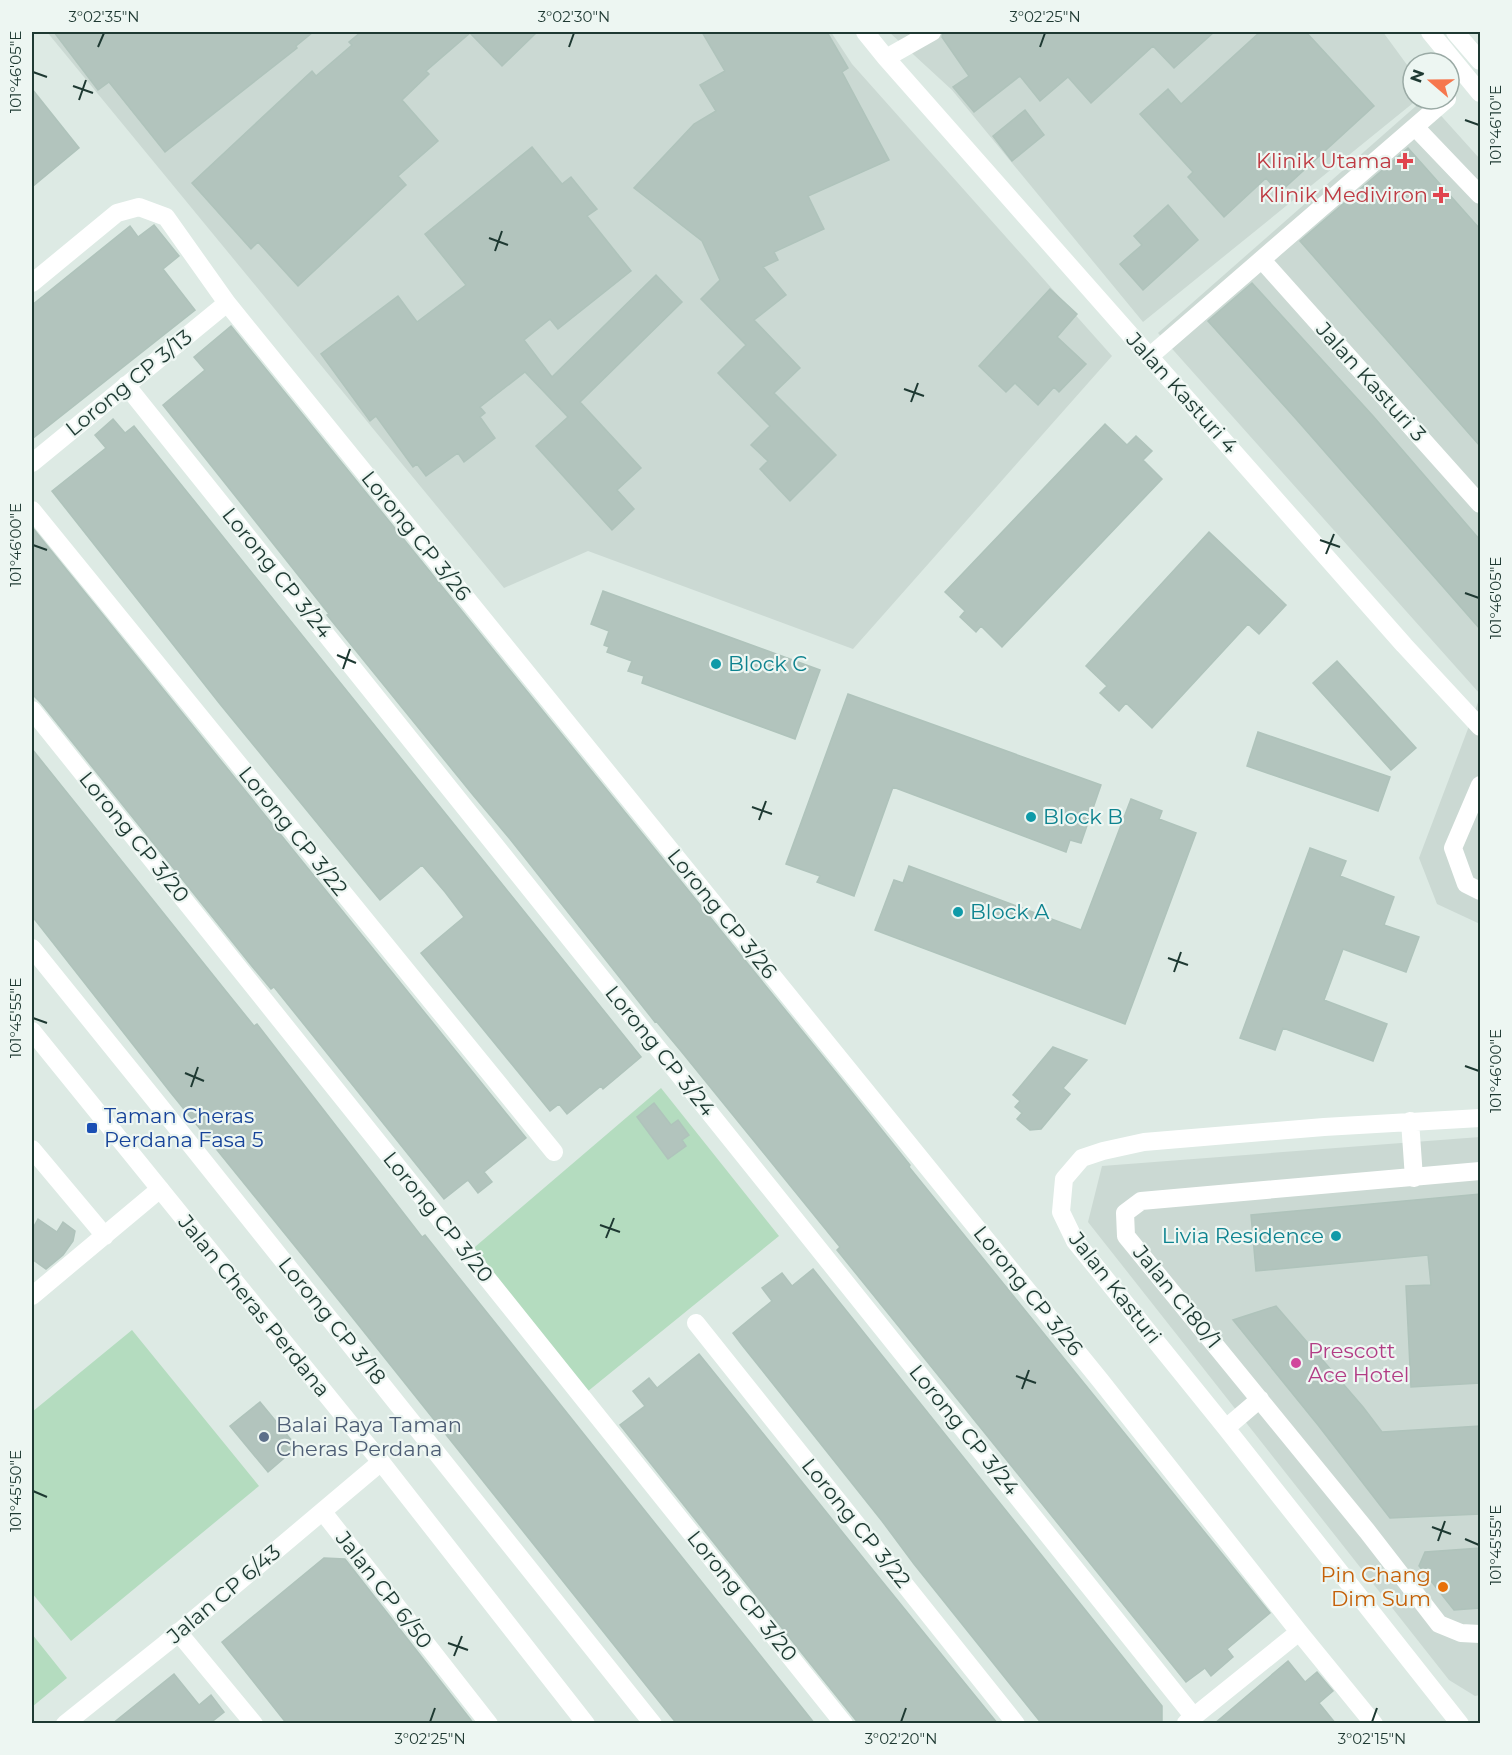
<svg xmlns="http://www.w3.org/2000/svg" width="1512" height="1755" font-family="Montserrat,sans-serif">
<style>
.built{fill:#cbd9d3}
.green{fill:#b4dcbf}
.building{fill:#b2c4bd;stroke:#afc3bb;stroke-width:1.5}
.lines{fill:none;stroke-linecap:round;stroke-linejoin:round}
.minor{stroke:#fff;stroke-width:18}
.tertiary{stroke:#fff;stroke-width:18}
.ticks{fill:none;stroke:#1e3932;stroke-width:2}
.health-dot{fill:#e0444e;stroke:#edf6f2;stroke-width:2}
.culture-dot{fill:#0f9aa8;stroke:#edf6f2;stroke-width:2}
.transit-dot{fill:#1a4fb4;stroke:#edf6f2;stroke-width:2}
.hotel-dot{fill:#d1479c;stroke:#edf6f2;stroke-width:2}
.service-dot{fill:#5c6f8a;stroke:#edf6f2;stroke-width:2}
.food-dot{fill:#e8710a;stroke:#edf6f2;stroke-width:2}
.labels{text-anchor:middle;stroke-width:4.5;stroke-linejoin:round;paint-order:stroke}
.health-label{font-size:21px;fill:#be3a42;stroke:#edf6f2;text-anchor:end}
.street-label{font-size:21px;fill:#1e3932;stroke:#edf6f2}
.culture-label{font-size:21px;fill:#0d838f;stroke:#edf6f2;text-anchor:start}
.transit-label{font-size:21px;fill:#164399;stroke:#edf6f2;text-anchor:start}
.hotel-label{font-size:21px;fill:#b23c85;stroke:#edf6f2;text-anchor:start}
.service-label{font-size:21px;fill:#4e5e75;stroke:#edf6f2;text-anchor:start}
.food-label{font-size:21px;fill:#c56008;stroke:#edf6f2;text-anchor:end}
.neatline{fill:none;stroke:#1e3932;stroke-width:2}
.ticks-label{font-size:15px;text-anchor:middle;fill:#1e3932}
</style>
<rect width="100%" height="100%" fill="#ddeae4"/>
<!-- built -->
<path class="built" d="M47,32h784l21,32 260,292 -259,293 -265,-98 -84,37z
M889,32h494l30,41v26h5l-275,223 -191,-232z
M1424,99h2l54,60v535l-322,-361z
M1480,697v227l-43,-20 -18,-46z
M1480,1137v558l-5,1 -26,-16 -361,-458 14,-56z"/>
<!-- green -->
<path class="green" d="M661,1088l118,148 -197,160 -113,-144z
M132,1330l127,156 -188,155 -39,-48v-181z
M32,1634l35,44 -35,29z"/>
<!-- building -->
<path class="building" d="M54,32h259l-17,14 1,2 -132,104 -56,-70 -11,8z
M361,32h176l-35,34 -32,-33 -44,38 3,3 -27,26 36,41 -40,35 8,9 -108,101 -40,-44 -7,7 -59,-66 120,-112 4,5 36,-31 -3,-3z
M702,32h125l21,36 -6,4 47,88 -81,36 16,33 -50,23 4,8 -15,7 23,28 -32,25 46,48 -26,25 62,62 -46,46 -30,-32 8,-8 -17,-16 19,-19 -52,-53 28,-28 -45,-46 19,-19 -18,-39 -68,-53 60,-64 22,-13 -16,-26 25,-14z
M943,32h271l-40,36 -21,-22 -62,57 -23,-26 -28,24 -20,-25 -46,36 -21,-25 16,-11 -27,-39z
M1260,32h46l68,74 -95,87 -13,-15 -42,39 -36,-40 5,-5 -53,-58 28,-25 13,15z
M32,89l47,59 -47,39z
M1025,110l19,25 -32,26 -19,-25z
M532,147l30,37 9,-7 26,32 -10,7 44,55 -73,58 -8,-10 -26,21 28,37 104,-102 26,27 -102,100 61,66 -24,22 17,19 -22,21 -76,-84 32,-29 -43,-45 -45,35 5,6 -5,4 15,21 -31,24 -6,-9 -32,23 -9,-12 -4,3 -37,-51 -6,5 -49,-67 77,-58 19,26 49,-37 -41,-51z
M1408,148l72,81v217l-180,-205z
M1168,205l30,35 -55,50 -23,-26 22,-19 -8,-9z
M154,225l25,31 -16,13 32,41 -163,129v-134l98,-79 8,11z
M1252,283l121,133 107,124v89l-183,-209 -89,-99z
M1050,289l27,25 -20,23 29,27 -27,28 -5,-5 -16,18 -23,-22 -9,9 -27,-26z
M231,326l615,759 64,80 -1,2 361,446 -43,36 6,8 -22,19 -6,-8 -19,14 -349,-432 3,-3 -159,-196 -25,-30 -1,1 -145,-183 -37,-44 -146,-180 2,-1 -166,-209 42,-35 -11,-13z
M113,419l12,14 9,-7 507,631 -38,32 -2,-3 -34,28 -8,-10 -9,7 -129,-158 43,-36 -19,-25 -23,-27 -42,35 -160,-196 -168,-213 54,-43 -11,-13z
M1105,424l22,21 9,-9 16,15 -9,9 19,19 -160,168 -21,-21 -5,6 -16,-15 5,-6 -20,-19z
M32,527l494,611 -42,34 8,10 -14,11 -10,-13 -24,19 -170,-212 -3,2 -20,-24 -210,-262 -9,-9z
M1209,532l77,73 -27,29 -11,-10 -96,104 -26,-25 -7,8 -19,-18 7,-7 -21,-20z
M603,591l217,79 -25,69 -153,-56 2,-7 -16,-5 4,-10 -25,-9 2,-5 -5,-2 5,-14 -18,-7z
M1337,661l79,87 -25,22 -78,-87z
M848,694l253,91 -20,58 -11,-3 -4,12 -173,-65 -39,109 -37,-14 3,-6 -34,-12z
M1258,732l132,45 -12,34 -131,-45z
M32,749l201,251 21,26 3,-2 165,213 3,-2 390,489h-138l-336,-421 -170,-210 -139,-177z
M1131,799l31,12 -3,8 37,14 -71,191 -250,-94 19,-50 9,3 6,-17 172,64z
M1310,848l36,13 -6,15 54,21 -10,28 35,12 -13,35 -63,-23 -19,51 63,24 -14,37 -90,-33 -8,22 -35,-12z
M1053,1047l34,13 -24,28 7,6 -29,35 -11,1 -13,-11 5,-6 -7,-6 5,-6 -7,-6z
M654,1103l17,22 7,-5 11,15 -7,5 4,6 -18,13 -31,-42z
M1480,1194v189l-69,4 -5,-101 25,-1 -3,-30 -172,16 -5,-56z
M38,1219l19,13 6,-10 12,9 -2,10 -10,14 -17,14 -14,-10v-29z
M813,1269l349,437v18h-120l-128,-160 -32,-43 -140,-176 -9,-12 39,-32 -10,-13 20,-15 10,13z
M1276,1306l87,101 19,25 98,-6v88l-90,4 -72,-93 -85,-105z
M699,1354l169,210 130,160h-139l-54,-67 -185,-232 25,-19 -12,-15 16,-13 8,10z
M260,1402l37,45 -29,25 -38,-46z
M1480,1548v60l-26,2 -35,-44 6,-14z
M324,1558l21,1 129,165h-187l-65,-82z
M1288,1661l17,21 12,-10 16,19 -14,12 17,21h-122z
M174,1674l25,31 12,-10 13,17 -15,12h-97z"/>
<g class="lines">
<!-- minor -->
<path class="minor" d="M865,32l21,26 518,587 76,82
M886,58l46,-26
M1415,127l65,68
M1262,260l218,244
M32,283l85,-70 22,-6 27,10 61,86 873,1077 199,252 75,92
M1149,357l298,-258
M126,385l1068,1332
M32,463l195,-160
M32,510l522,642
M32,710l812,1014
M1480,785l-27,63 13,36 14,7
M32,948l122,151 499,625
M1410,1121l4,57
M32,1149l73,87
M1480,1171l-339,30 -16,12 1,23 241,295 72,93 22,9 19,1
M32,1296l128,-107
M696,1323l320,401
M1226,1428l34,-29
M323,1512l166,212
M178,1632l76,92
M1186,1723l113,-91
M65,1724l100,-80 216,-182
M1460,1724l-234,-296 -151,-187 -14,-29 3,-33 18,-21 21,-7 41,-9 180,-15 156,-9"/>
<!-- tertiary -->
<path class="tertiary" d="M1430,32l50,61
M1455,32l25,29
M32,1031l349,431 205,262"/>
</g>
<!-- ticks -->
<path class="ticks" d="M98,47l6,-14M569,47l5,-14M1040,47l5,-14M33,72l14,5M73,86l20,7M79,100l7,-20M1465,120l14,5M489,238l19,7M495,251l7,-20M904,389l20,7M911,402l7,-19M1320,540l20,7M33,545l14,5M1326,554l8,-20M1465,593l14,5M337,655l19,8M343,669l7,-20M752,807l20,7M759,820l7,-19M1168,958l20,7M1174,972l7,-20M33,1018l14,5M1465,1066l14,5M185,1073l19,8M191,1087l7,-20M600,1225l20,7M606,1238l8,-20M1016,1376l20,7M1022,1389l7,-19M33,1491l14,6M1432,1527l19,7M1465,1539l14,6M1438,1541l7,-20M448,1643l20,7M454,1656l8,-20M430,1722l5,-14M901,1722l5,-14M1372,1722l5,-14"/>
<!-- markers -->
<g class="health-dot">
<path d="M1402 152h6v6h6v6h-6v6h-6v-6h-6v-6h6z"/>
<path d="M1438 186h6v6h6v6h-6v6h-6v-6h-6v-6h6z"/>
</g>
<g class="culture-dot">
<circle cx="716" cy="664" r="6"/>
<circle cx="1031" cy="817" r="6"/>
<circle cx="958" cy="912" r="6"/>
<circle cx="1336" cy="1236" r="6"/>
</g>
<rect class="transit-dot" x="86" y="1122" width="12" height="12" rx="3"/>
<circle class="hotel-dot" cx="1296" cy="1363" r="6"/>
<circle class="service-dot" cx="264" cy="1437" r="6"/>
<circle class="food-dot" cx="1443" cy="1587" r="6"/>
<g class="labels">
<!-- health labels -->
<g class="health-label">
<text x="1392" y="168">Klinik Utama</text>
<text x="1428" y="202">Klinik Mediviron</text>
</g>
<!-- street labels -->
<g class="street-label">
<text transform="translate(1371 382) rotate(48)" y="7">Jalan Kasturi 3</text>
<text transform="translate(129 383) rotate(-39)" y="7">Lorong CP 3/13</text>
<text transform="translate(1182 393) rotate(48)" y="7">Jalan Kasturi 4</text>
<text transform="translate(416 536) rotate(51)" y="7">Lorong CP 3/26</text>
<text transform="translate(277 573) rotate(51)" y="7">Lorong CP 3/24</text>
<text transform="translate(293 831) rotate(51)" y="7">Lorong CP 3/22</text>
<text transform="translate(134 837) rotate(51)" y="7">Lorong CP 3/20</text>
<text transform="translate(722 914) rotate(51)" y="7">Lorong CP 3/26</text>
<text transform="translate(660 1051) rotate(51)" y="7">Lorong CP 3/24</text>
<text transform="translate(438 1217) rotate(51)" y="7">Lorong CP 3/20</text>
<text transform="translate(1115 1288) rotate(52)" y="7">Jalan Kasturi</text>
<text transform="translate(1028 1291) rotate(51)" y="7">Lorong CP 3/26</text>
<text transform="translate(1177 1297) rotate(51)" y="7">Jalan C180/1</text>
<text transform="translate(254 1306) rotate(51)" y="7">Jalan Cheras Perdana</text>
<text transform="translate(332 1321) rotate(51)" y="7">Lorong CP 3/18</text>
<text transform="translate(964 1430) rotate(51)" y="7">Lorong CP 3/24</text>
<text transform="translate(856 1523) rotate(51)" y="7">Lorong CP 3/22</text>
<text transform="translate(384 1590) rotate(52)" y="7">Jalan CP 6/50</text>
<text transform="translate(224 1594) rotate(-40)" y="7">Jalan CP 6/43</text>
<text transform="translate(742 1596) rotate(51)" y="7">Lorong CP 3/20</text>
</g>
<!-- culture labels -->
<g class="culture-label">
<text x="728" y="671">Block C</text>
<text x="1043" y="824">Block B</text>
<text x="970" y="919">Block A</text>
<text x="1324" y="1243" text-anchor="end">Livia Residence</text>
</g>
<!-- transit labels -->
<g class="transit-label">
<text x="104" y="1123">Taman Cheras<tspan x="104" dy="24">Perdana Fasa 5</tspan></text>
</g>
<!-- hotel labels -->
<g class="hotel-label">
<text x="1308" y="1358">Prescott<tspan x="1308" dy="24">Ace Hotel</tspan></text>
</g>
<!-- service labels -->
<g class="service-label">
<text x="276" y="1432">Balai Raya Taman<tspan x="276" dy="24">Cheras Perdana</tspan></text>
</g>
<!-- food labels -->
<g class="food-label">
<text x="1431" y="1582">Pin Chang<tspan x="1431" dy="24">Dim Sum</tspan></text>
</g>
</g>
<!-- border -->
<rect width="1512" height="1755" fill="none" stroke="#edf6f2" stroke-width="66"/>
<!-- north arrow -->
<g transform="translate(1431 81) rotate(290)"><circle r="28" fill="#edf6f2" stroke="#9aaaa5" stroke-width="1.5"/>
<path d="M0-4.5L10 22L0 15L-10 22Z" fill="#f6774e"/>
<text y="-9" font-size="16" font-weight="bold" text-anchor="middle" fill="#1e3932">N</text>
</g>
<rect x="33" y="33" width="1446" height="1689" class="neatline"/>
<g class="ticks-label">
<text x="104" y="22">3°02'35"N</text>
<text x="574" y="22">3°02'30"N</text>
<text x="1045" y="22">3°02'25"N</text>
<text transform="translate(16 72) rotate(-90)" y="5">101°46'05"E</text>
<text transform="translate(1496 125) rotate(-90)" y="5">101°46'10"E</text>
<text transform="translate(16 545) rotate(-90)" y="5">101°46'00"E</text>
<text transform="translate(1496 598) rotate(-90)" y="5">101°46'05"E</text>
<text transform="translate(16 1018) rotate(-90)" y="5">101°45'55"E</text>
<text transform="translate(1496 1071) rotate(-90)" y="5">101°46'00"E</text>
<text transform="translate(16 1491) rotate(-90)" y="5">101°45'50"E</text>
<text transform="translate(1496 1545) rotate(-90)" y="5">101°45'55"E</text>
<text x="430" y="1744">3°02'25"N</text>
<text x="901" y="1744">3°02'20"N</text>
<text x="1372" y="1744">3°02'15"N</text>
</g>
</svg>
